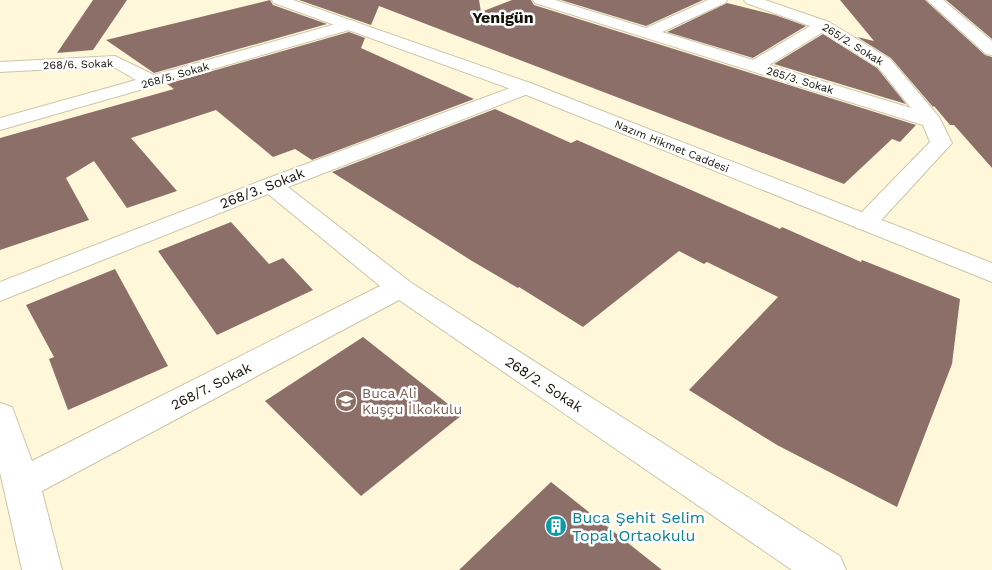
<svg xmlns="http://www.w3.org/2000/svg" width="992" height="570" font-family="'Work Sans',sans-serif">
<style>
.building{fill:#8d6f6a}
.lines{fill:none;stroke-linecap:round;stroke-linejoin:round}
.street-casing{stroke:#ccc5a8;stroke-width:2}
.secondary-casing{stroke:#ccc5a8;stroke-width:2}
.street{fill:#fff;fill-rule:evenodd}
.secondary{fill:#fff;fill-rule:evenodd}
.labels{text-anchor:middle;stroke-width:5;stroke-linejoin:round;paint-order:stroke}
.far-street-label{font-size:11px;fill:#131107;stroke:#fff}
.street-label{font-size:14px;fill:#131107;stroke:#fff}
.education-label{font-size:14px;fill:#785e54;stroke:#fff;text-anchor:start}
.far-district-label{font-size:16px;font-weight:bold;fill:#131107;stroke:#fff}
.near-culture-label{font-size:16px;fill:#0d838f;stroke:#fff;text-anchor:start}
</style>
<rect width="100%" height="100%" fill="#fff7d9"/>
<!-- building -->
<path class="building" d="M93,0h34l-34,50 -36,3z
M270,0l3,5 54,19 -173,49 -48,-33z
M299,0h180l2,12 31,-12h19l3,5 382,120 -16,17 -8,-3 -48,45 -465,-178 -8,19z
M561,0h142l-57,26z
M840,0h85l60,55 7,2v111l-38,-43h-4l-16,-19 -1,1 -42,-49 -34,-21 17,4z
M946,0h46v39z
M727,3l48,12 31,11 -53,32 -86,-26z
M349,32l16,6 -4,10 113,51 -162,61 -17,-11 -22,8 -57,-47 -85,28 46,53 -50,17 -33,-47 -28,17 23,42 -89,30v-112l174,-49 -7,-5z
M823,34l54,34 29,36 -132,-40z
M495,109l76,34 6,-3 203,89 2,-2 79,35 1,-2 98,39 -8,65 -55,143 -120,-62 -88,-55 89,-93 -71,-35 -3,2 -25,-13 -96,76 -64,-40 -1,1 -46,-27 -140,-89z
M231,222l38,42 14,-6 30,32 -96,45 -59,-84z
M115,269l53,97 -100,44 -19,-51 5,-2 -28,-52z
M363,337l99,78 -101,81 -96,-95z
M551,482l111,88h-203z"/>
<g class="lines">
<!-- street casing -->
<g class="street-casing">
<path id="street" d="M533,0h22l91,28 62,-28h19l-2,3 -63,29 91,28 57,-34 -64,-23 -2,-3h21l64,22 61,37 49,58 13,26 -78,85 -9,2 -9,-2 -3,-5 3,-5 74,-76 -7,-17 -388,-122zM823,32l55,35 33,41 -142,-43z
M927,0h16l49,41v14l-6,-1z
M350,20l6,2 2,3 -2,3 -356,102v-12l136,-38 -24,-14 -112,6v-10l115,-6 39,19z
M526,82l7,2 2,4 -2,4 -245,95 122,95 430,274 6,14h-54l-393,-270 -357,191 20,79h-40l-22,-98v-69l12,4 20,54 348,-175 -112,-92 -268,107v-19l263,-102z"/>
</g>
<!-- secondary casing -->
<g class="secondary-casing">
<path id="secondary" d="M272,0h21l240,84 459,179v19l-473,-190 -245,-89z"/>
</g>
<!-- street -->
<use href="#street" class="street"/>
<!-- secondary -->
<use href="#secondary" class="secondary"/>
</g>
<!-- icons -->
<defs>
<g id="school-disc" transform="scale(1.125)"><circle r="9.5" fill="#8d6e63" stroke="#fff"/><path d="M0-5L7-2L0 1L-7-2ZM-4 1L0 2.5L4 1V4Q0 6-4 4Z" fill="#fff"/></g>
<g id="building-disc" transform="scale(1.125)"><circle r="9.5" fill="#0f9aa8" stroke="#fff"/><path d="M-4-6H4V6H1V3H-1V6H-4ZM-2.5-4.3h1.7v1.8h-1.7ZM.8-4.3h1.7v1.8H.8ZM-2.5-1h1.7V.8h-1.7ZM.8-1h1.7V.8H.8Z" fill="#fff"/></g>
</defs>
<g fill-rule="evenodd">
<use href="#school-disc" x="346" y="401"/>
<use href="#building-disc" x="556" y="526"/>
</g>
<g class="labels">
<!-- far-street labels -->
<g class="far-street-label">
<text transform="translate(853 44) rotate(32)" y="4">265/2. Sokak</text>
<text transform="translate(78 64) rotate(-2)" y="4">268/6. Sokak</text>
<text transform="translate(175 75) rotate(-16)" y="4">268/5. Sokak</text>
<text transform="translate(800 80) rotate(17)" y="4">265/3. Sokak</text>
<text transform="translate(672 146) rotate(22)" y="4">Nazım Hikmet Caddesi</text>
</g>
<!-- street labels -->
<g class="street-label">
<text transform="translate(262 188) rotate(-21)" y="5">268/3. Sokak</text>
<text transform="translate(544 384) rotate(33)" y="5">268/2. Sokak</text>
<text transform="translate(211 386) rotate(-27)" y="5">268/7. Sokak</text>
</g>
<!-- education labels -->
<g class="education-label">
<text x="362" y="398">Buca Ali<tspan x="362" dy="16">Kuşçu İlkokulu</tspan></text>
</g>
<!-- far-district labels -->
<g class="far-district-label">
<text x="503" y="23">Yenigün</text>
</g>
<!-- near-culture labels -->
<g class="near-culture-label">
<text x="572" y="523">Buca Şehit Selim<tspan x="572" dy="18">Topal Ortaokulu</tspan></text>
</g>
</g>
</svg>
